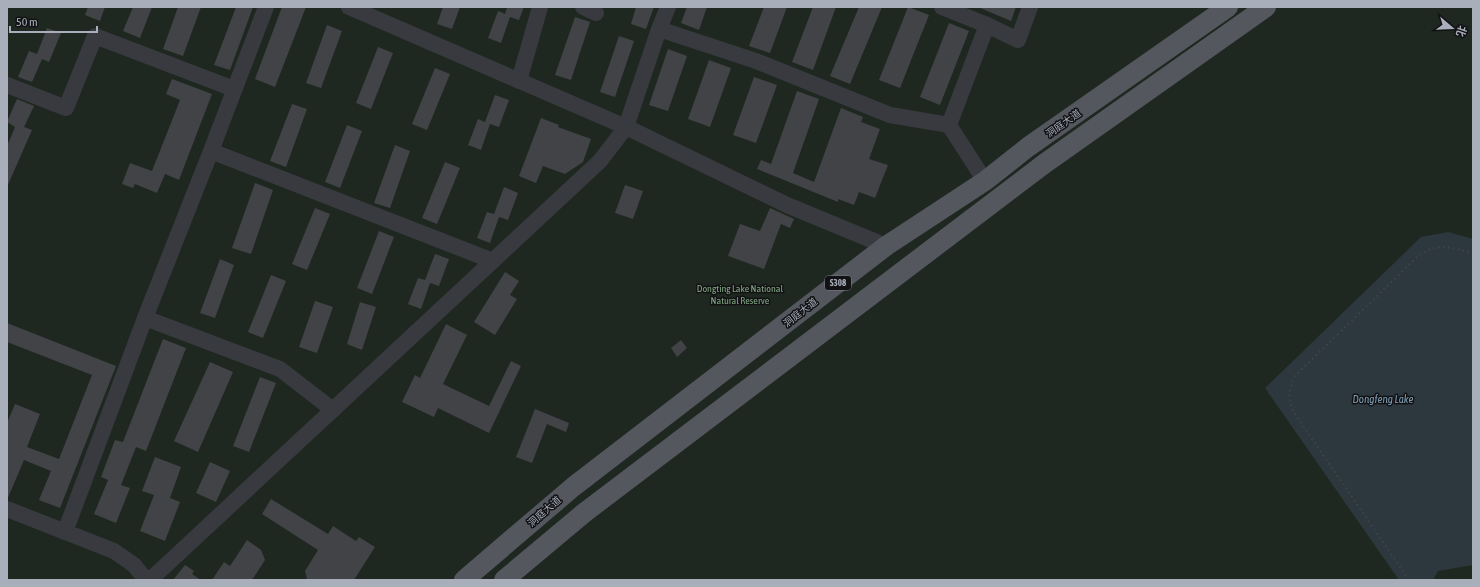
<svg xmlns="http://www.w3.org/2000/svg" width="1480" height="587" font-family="'Asap Condensed','Noto Sans SC',sans-serif">
<style>
.green{fill:#1f2820}
.water{fill:#2d373e}
.building{fill:#414347}
.lines{fill:none;stroke-linecap:round;stroke-linejoin:round}
.path{stroke:#3e4146;stroke-width:2;stroke-dasharray:2 3;stroke-linecap:butt}
.minor{stroke:#383a3f;stroke-width:16}
.major{stroke:#54575e;stroke-width:20}
.labels{text-anchor:middle;stroke-width:3;stroke-linejoin:round;paint-order:stroke}
.shield{fill:#121215;stroke:#7c8088;stroke-width:1}
.shield-label{font-size:9px;font-weight:bold;fill:#a9afba}
.street-label{font-size:10px;fill:#a9afba;stroke:#121215}
.park-label{font-size:10px;fill:#80a681;stroke:#121215}
.water-label{font-size:11px;font-style:italic;fill:#7f9eb6;stroke:#121215}
</style>
<rect width="100%" height="100%" fill="#17181a"/>
<!-- green -->
<path class="green" d="M7,7h1466v573h-1466z"/>
<!-- water -->
<path class="water" d="M1448,232l25,7v326l-35,6 -5,9h-34l-134,-192 156,-151z"/>
<!-- building -->
<path class="building" d="M88,7h17l-5,14 -15,-6z
M133,7h19l-12,31 -17,-7z
M178,7h23l-18,49 -20,-7z
M236,7h17l-23,63 -16,-5z
M282,7h24l-31,80 -20,-8z
M443,7h17l-8,22 -15,-5z
M507,7h17l-5,13 -9,-3 -9,26 -13,-5 10,-27 7,3z
M636,7h18l-8,22 -15,-5z
M687,7h20l-8,23 -18,-7z
M764,7h23l-17,46 -21,-7z
M813,7h23l-23,63 -21,-8z
M859,7h23l-32,77 -20,-8z
M908,7l21,8 -29,73 -21,-8z
M978,7h38l-5,14z
M575,17l15,5 -19,58 -16,-5z
M949,23l20,8 -29,74 -20,-8z
M327,25l15,6 -21,57 -15,-5z
M47,28l14,5 -12,29 -7,-3 -10,23 -14,-5 11,-26 8,3z
M619,36l15,5 -19,56 -15,-5z
M378,47l15,6 -22,56 -15,-6z
M668,49l19,7 -19,55 -19,-6z
M709,60l22,8 -21,59 -22,-8z
M435,68l15,6 -23,56 -15,-6z
M754,77l23,8 -21,58 -23,-8z
M172,79l40,15 -33,86 -14,-6 -8,19 -22,-9 -2,4 -11,-4 8,-21 22,8 28,-71 -14,-6z
M797,91l22,8 -26,74 21,9 27,-74 22,9 -2,5 19,7 -11,30 19,6 -13,33 -16,-6 -5,13 -16,-6v3l-81,-33 4,-9 10,4z
M495,95l14,5 -10,27 -9,-3 -9,26 -13,-5 10,-26 7,3z
M17,99l17,7 -10,21 8,3 -25,57v-41l8,-19 -8,-5z
M292,104l15,5 -21,58 -16,-6z
M541,118l18,7 -1,2 33,12 -8,23 -18,12 -22,-8 -7,17 -17,-7z
M347,125l15,6 -22,57 -15,-6z
M395,145l15,6 -20,57 -16,-5z
M445,162l15,6 -23,56 -15,-6z
M255,183l18,7 -22,64 -19,-6z
M625,185l18,6 -10,28 -18,-6z
M504,187l14,6 -10,27 -9,-3 -9,26 -13,-5 10,-26 7,2z
M315,208l15,6 -23,56 -15,-6z
M770,208l24,11 -4,9 -9,-4 -17,45 -36,-13 12,-32 20,7z
M379,231l15,6 -22,57 -15,-6z
M435,254l14,5 -10,27 -9,-3 -9,26 -13,-5 10,-26 7,2z
M220,259l14,6 -19,53 -15,-5z
M505,272l14,9 -9,14 7,4 -22,36 -21,-13z
M271,275l15,6 -23,57 -15,-6z
M315,301l18,6 -16,46 -18,-6z
M360,302l16,5 -14,43 -15,-6z
M7,323l109,43 -56,142 -21,-8 12,-29 -27,-11 -17,40v-77l8,-19 25,10 -13,33 32,12 33,-84 -85,-33z
M446,324l21,11 -24,49 46,22 22,-45 10,5 -32,67 -51,-25 -4,9 -32,-15 13,-27 5,3z
M163,339l23,9 -40,103 -10,-4 -15,38 9,3 -14,35 -22,-9 14,-34 -7,-3 14,-37 8,2z
M681,340l6,8 -10,9 -6,-9z
M210,362l23,10 -35,80 -24,-11z
M260,377l16,6 -27,69 -16,-6z
M535,409l34,14 -3,9 -19,-8 -15,39 -16,-6z
M155,457l26,10 -11,31 10,4 -15,39 -25,-10 14,-36 -12,-4z
M210,462l20,9 -14,31 -20,-9z
M271,499l57,35 5,-8 23,15 3,-4 16,10 -21,33h-47l-2,-9 13,-21 -56,-36z
M247,540l14,10 4,10 -13,20h-40l12,-18 6,4z
M185,565l9,6 -2,3 9,6h-28z"/>
<g class="lines">
<!-- path -->
<path class="path" d="M1409,580l-116,-169c-5,-14 -5,-20 2,-35l123,-120c19,-14 34,-9 55,-2"/>
<!-- minor -->
<path class="minor" d="M266,7l-55,144 282,110
M349,7l277,120 33,-98 9,-22
M583,7l13,6
M942,7l45,18 -38,100 36,56
M987,25l31,15 12,-33
M659,29l97,32 134,54 59,10
M519,81l21,-74
M7,85l59,23 29,-72 139,53
M145,318l66,-167
M7,509l107,42 20,14 12,15
M65,532l80,-214 135,51 53,41
M150,580l450,-419 26,-34 161,78 99,41"/>
<!-- major -->
<path class="major" d="M464,580l109,-93 313,-241 99,-65 43,-34 200,-140
M504,580l80,-67 460,-349 222,-157"/>
</g>
<g class="labels">
<!-- shield labels -->
<rect class="shield" x="825" y="276" width="26" height="14" rx="3"/>
<g class="shield-label">
<text x="838" y="286">S308</text>
</g>
<!-- street labels -->
<g class="street-label">
<text transform="translate(1063 123) rotate(-35)" y="4">洞庭大道</text>
<text transform="translate(800 312) rotate(-38)" y="4">洞庭大道</text>
<text transform="translate(544 511) rotate(-41)" y="4">洞庭大道</text>
</g>
<!-- park labels -->
<g class="park-label">
<text x="740" y="292">Dongting Lake National<tspan x="740" dy="12">Natural Reserve</tspan></text>
</g>
<!-- water labels -->
<g class="water-label">
<text x="1383" y="403">Dongfeng Lake</text>
</g>
</g>
<!-- border -->
<rect width="1480" height="587" fill="none" stroke="#a9afba" stroke-width="16"/>
<!-- north arrow -->
<g transform="translate(1452 28) rotate(109)" stroke="#121215" stroke-width="3" paint-order="stroke">
<path d="M0-3L7 15L0 10L-7 15Z" fill="#a9afba"/>
<text y="-6" font-size="11" font-weight="bold" text-anchor="middle" fill="#a9afba">北</text>
</g>
<!-- scale -->
<path d="M10 26v6h87v-6" fill="none" stroke="#a9afba" stroke-width="2"/>
<text x="16" y="26" font-size="12" fill="#a9afba" stroke="#121215" stroke-width="3" paint-order="stroke">50 m</text>
</svg>
